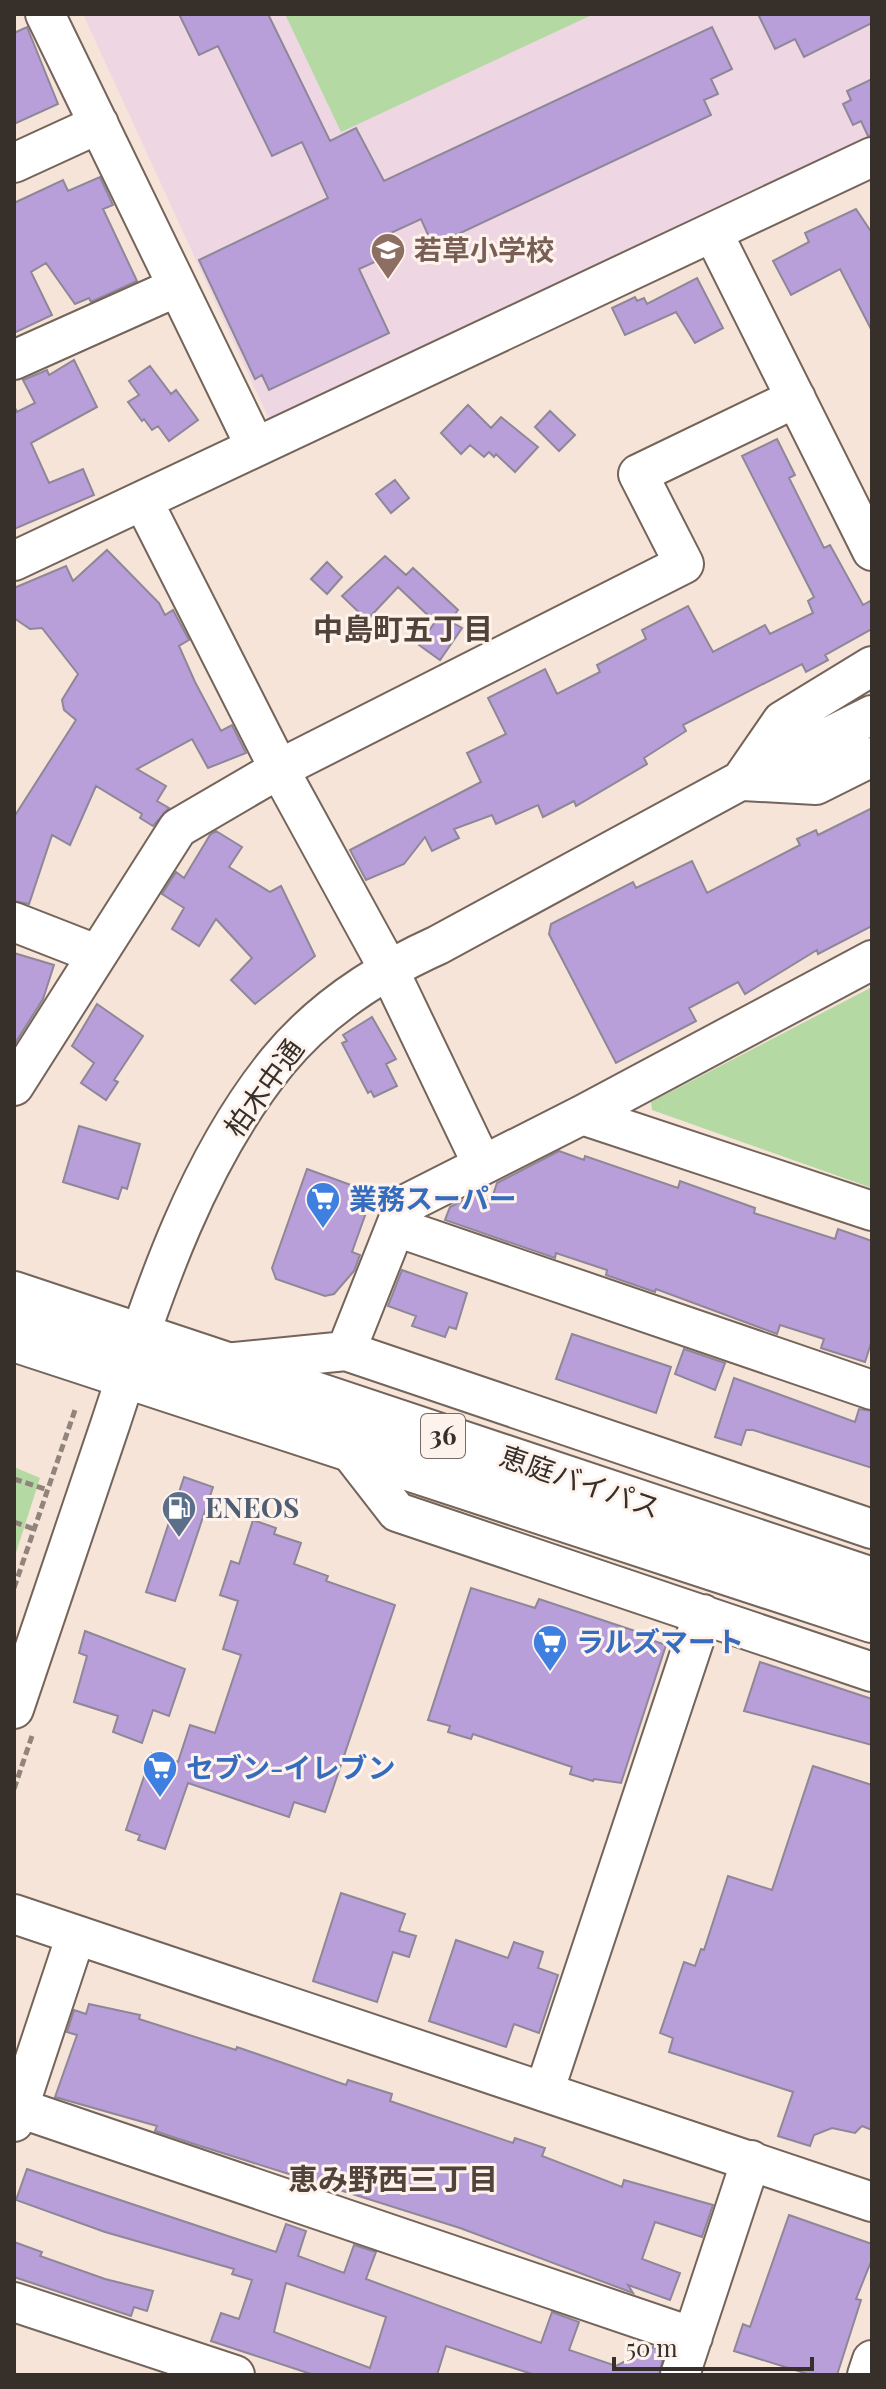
<svg xmlns="http://www.w3.org/2000/svg" width="886" height="2389" font-family="'Playfair Display','Noto Sans JP',serif">
<style>
.education{fill:#eed6e2}
.green{fill:#b4d9a3}
.building{fill:#b89fda;stroke:#8e8798;stroke-width:2;fill-rule:evenodd}
.lines{fill:none;stroke-linecap:round;stroke-linejoin:round}
.minor-casing{stroke:#74645a;stroke-width:42}
.highway-casing{stroke:#74645a;stroke-width:48}
.path{stroke:#90847c;stroke-width:5;stroke-dasharray:8 4;stroke-linecap:butt}
.minor{stroke:#fff;stroke-width:38}
.highway{stroke:#fff;stroke-width:44}
.labels{text-anchor:middle;stroke-width:6;stroke-linejoin:round;paint-order:stroke}
.shield{fill:#fef3ec;stroke:#726a64;stroke-width:2}
.shield-label{font-size:26px;font-weight:bold;fill:#362f2a}
.education-label{font-size:28px;font-weight:bold;fill:#785e54;stroke:#fef3ec;text-anchor:start}
.street-label{font-size:28px;fill:#362f2a;stroke:#fef3ec}
.shop-label{font-size:28px;font-weight:bold;fill:#366cbe;stroke:#fef3ec;text-anchor:start}
.service-label{font-size:28px;font-weight:bold;fill:#4e5e75;stroke:#fef3ec;text-anchor:start}
.neighbourhood-label{font-size:30px;font-weight:bold;fill:#52433a;stroke:#fef3ec}
</style>
<rect width="100%" height="100%" fill="#f6e4d8"/>
<!-- education -->
<path class="education" d="M83,14h789v130l-603,275z"/>
<!-- green -->
<path class="green" d="M285,14h309l-253,118z
M872,987v201l-220,-78 -1,-8z
M14,1467l26,11 -26,81z"/>
<!-- building -->
<path class="building" d="M179,14h89l62,127 26,-13 28,53 328,-154 20,42 -21,10 7,15 -14,6 7,15 -278,131 -12,-27 -37,17 8,18 -33,15 30,64 -120,57 -7,-15 -7,4 -56,-119 129,-62 -26,-56 -30,14 -54,-110 -19,9z
M758,14h114v9l-68,34 -9,-18 -20,10z
M27,27l31,77 -44,20v-91z
M872,79v56l-4,1 -7,-15 -8,4 -10,-21 8,-4 -4,-9z
M100,177l13,28 -10,4 34,72 -46,21 -2,-4 -14,6 -29,-41 -15,9 21,43 -38,18v-130l49,-23 5,11z
M856,209l16,24v98l-32,-62 -49,26 -18,-34 36,-19 -4,-9z
M697,278l26,50 -28,15 -19,-31 -51,23 -13,-27 23,-11 2,4 7,-3 3,6z
M74,360l23,47 -66,36 18,40 34,-14 11,26 -80,34v-123l3,6 18,-9 -12,-23 24,-10 2,5z
M150,366l21,28 5,-4 22,30 -29,21 -11,-15 -6,4 -8,-11 -2,2 -14,-19 11,-7 -10,-14z
M468,405l23,23 10,-11 37,30 -23,25 -19,-18 -2,3 -5,-5 -5,5 -14,-12 -9,9 -20,-21z
M550,411l25,24 -16,16 -24,-24z
M777,439l18,36 -6,3 35,70 6,-3 33,60 9,-5v29l-47,26 3,5 -22,12 -4,-8 -119,61 3,6 -42,27 3,6 -71,42 -2,-5 -31,16 -5,-12 -42,19 -4,-9 -38,14 5,9 -27,13 -7,-14 -21,27 -38,16 -16,-30 131,-68 -14,-29 39,-19 -18,-36 57,-29 12,25 43,-22 -3,-7 49,-26 -4,-9 46,-24 25,46 52,-27 5,9 43,-21 -5,-12 6,-4 -72,-141z
M395,480l14,18 -18,15 -15,-19z
M107,550l52,53 6,12 8,-5 16,30 -10,6 16,36 26,49 11,-6 14,28 -38,15 -16,-29 -55,30 29,17 -9,15 12,7 -16,18 -13,-8 2,-4 -46,-28 -26,59 -18,-10 -23,69 -15,-3v-84l62,-97 -12,-10 -2,-10 16,-26 -36,-46 -12,1 -16,-11v-30l52,-22 7,15z
M385,556l21,19 7,-7 45,42 -8,11 12,7 -22,32 -21,-15 16,-23 -37,-35 -31,33 -25,-24z
M327,562l15,15 -15,17 -16,-15z
M872,808v118l-54,28 -1,-4 -72,44 -7,-12 -49,26 7,13 -80,42 -67,-129 2,-10 82,-42 3,6 56,-27 15,32 93,-48 -3,-6 19,-9 2,5z
M216,831l26,16 -13,20 41,25 11,-6 34,70 -60,48 -24,-24 21,-22 -36,-39 -17,27 -27,-17 12,-21 -22,-14 14,-22 8,6 26,-43z
M14,953l40,12 -11,34 -29,46z
M97,1004l46,32 -29,44 4,2 -12,18 -25,-17 13,-20 -22,-17z
M372,1017l24,42 -10,5 11,22 -23,11 -3,-6 -3,2 -26,-50 5,-2 -4,-6z
M79,1126l61,18 -13,45 -5,-2 -4,12 -55,-17z
M559,1151l25,9 1,-4 93,32 2,-7 75,27 -1,5 81,26 3,-10 34,12v99l-7,22 -44,-14 3,-9 -44,-14 -3,9 -121,-45 -1,3 -49,-17 1,-5 -51,-17 -1,5 -110,-38 5,-13 23,-12 18,6 6,-18z
M307,1169l66,24 -21,59 8,3 -6,16 -20,23 -9,2 -49,-17 -4,-11z
M402,1270l65,23 -11,36 -7,-2 -4,10 -33,-11 4,-10 -28,-10z
M572,1334l99,33 -15,46 -100,-34z
M684,1349l41,14 -10,27 -40,-16z
M734,1378l121,44 4,-13 13,2v57l-119,-38h-7l-5,15 -26,-8z
M184,1477l29,10 -38,114 -29,-9z
M253,1520l23,8 -2,6 27,9 -7,21 34,12 -2,5 69,24 -70,207 -31,-10 -5,15 -101,-34 -23,66 -27,-9 2,-5 -14,-5 26,-77 26,9 12,-37 25,8 26,-78 -18,-6 15,-48 -18,-6 11,-34 8,3z
M471,1588l64,20 4,-9 102,34 -1,3 26,9 -45,138 -27,-4 -1,2 -23,-7 2,-7 -99,-33 -2,5 -23,-7 2,-6 -22,-6z
M85,1631l100,38 -16,47 -16,-6 -11,33 -29,-11 5,-16 -44,-14 13,-46 -8,-3z
M760,1662l112,37v46l-128,-34z
M813,1766l59,19v345l-10,-4 -7,7 -23,-5 -18,7 -4,11 -32,-10 15,-44 -124,-40 4,-14 -13,-5 24,-71 11,4 6,-17 3,1 24,-74 44,14z
M341,1893l64,21 -6,17 17,5 -7,21 -16,-5 -16,50 -64,-21z
M456,1940l52,18 6,-16 29,10 -5,16 20,7 -19,58 -25,-9 -8,23 -77,-26z
M89,2004l51,11 -1,4 97,31 1,-3 109,38 2,-5 44,14 -2,7 123,42 2,-5 30,10 -3,8 80,31 2,-7 89,25 -11,32 -47,-15 -13,37 38,14 -10,27 -42,-15 5,8 -173,-65 -266,-84 -39,-13 2,-5 -102,-29 22,-62 -10,-3 7,-22 12,4z
M27,2169l249,83 10,-28 20,7 -8,25 46,17 10,-28 22,7 -10,27 16,6 159,58 11,-31 27,10 -10,28 47,16 37,-19 11,6 -5,22h-124l-89,-29 -9,29h-123l-103,-34 10,-28 18,6 13,-39 -20,-6 2,-5 -129,-37 -89,-32zM286,2283l100,34 -16,51 -96,-36z
M789,2215l83,29v15l-16,40 5,1 -24,75h-26l-77,-24 9,-27 7,3z
M14,2242l28,10 -2,4 65,23 48,12 -6,20 -13,-4 -3,9 -117,-39z"/>
<g class="lines">
<!-- minor casing -->
<g class="minor-casing">
<path id="minor" d="M45,14l210,432
M14,163l85,-39
M713,233l159,318
M14,360l163,-73
M144,503l135,266 109,199 94,196
M14,561l858,-404
M742,779l40,-58 90,-55
M743,781l73,4 56,-28
M14,922l82,32
M14,1086l164,-258 101,-59 405,-205 -46,-90 158,-76
M582,1115l290,96
M396,1227l476,163
M346,1351l58,-146 178,-90 290,-155
M225,1363l121,-12 526,178
M345,1445l52,67 475,160
M14,1709c32,-96 65,-191 97,-287 41,-124 83,-258 167,-361 42,-51 100,-89 160,-116l302,-164 132,-66
M14,1914l858,288
M544,2092l159,-478
M19,2108l674,229
M14,2122l62,-187
M14,2302l221,73
M680,2375l71,-215
M867,2375l5,-15"/>
</g>
<!-- highway casing -->
<g class="highway-casing">
<path id="highway" d="M14,1294l858,286
M14,1339l858,281"/>
</g>
<!-- path -->
<path class="path" d="M14,1479l34,11
M14,1522l20,7
M14,1588l61,-178
M14,1789l19,-56"/>
<!-- minor -->
<use href="#minor" class="minor"/>
<!-- highway -->
<use href="#highway" class="highway"/>
</g>
<!-- icons -->
<defs>
<g id="school-pin" transform="scale(1.8)"><path d="M0 17L-7.5 6A9.5 9.5 0 1 1 7.5 6Z" fill="#8d6e63" stroke="#fef3ec"/><path d="M0-5L7-2L0 1L-7-2ZM-4 1L0 2.5L4 1V4Q0 6-4 4Z" fill="#fff"/></g>
<g id="supermarket-pin" transform="scale(1.8)"><path d="M0 17L-7.5 6A9.5 9.5 0 1 1 7.5 6Z" fill="#3f7fe0" stroke="#fef3ec"/><path d="M-6-5.5h2.5l.6 2H6L4.5 2H-2.5L-4.4-4H-6ZM-1.5 3.2a1.3 1.3 0 1 0 .1 0ZM3 3.2a1.3 1.3 0 1 0 .1 0Z" fill="#fff"/></g>
<g id="fuel-pin" transform="scale(1.8)"><path d="M0 17L-7.5 6A9.5 9.5 0 1 1 7.5 6Z" fill="#5c6f8a" stroke="#fef3ec"/><path d="M-5.5-6h7V0h2V4h1.3V-2.5L3-4.5l.8-.8L6-3V5H2.5V1h-1V6h-7ZM-4.2-4.7v3.2H.2V-4.7Z" fill="#fff"/></g>
</defs>
<g fill-rule="evenodd">
<use href="#school-pin" x="388" y="250"/>
<use href="#supermarket-pin" x="323" y="1199"/>
<use href="#fuel-pin" x="179" y="1508"/>
<use href="#supermarket-pin" x="550" y="1642"/>
<use href="#supermarket-pin" x="160" y="1768"/>
</g>
<g class="labels">
<!-- shield labels -->
<rect class="shield" x="421" y="1414" width="44" height="44" rx="6"/>
<g class="shield-label">
<text x="443" y="1445">36</text>
</g>
<!-- education labels -->
<g class="education-label">
<text x="414" y="260">若草小学校</text>
</g>
<!-- street labels -->
<g class="street-label">
<text transform="translate(264 1088) rotate(-54)" y="10">柏木中通</text>
<text transform="translate(580 1482) rotate(19)" y="10">恵庭バイパス</text>
</g>
<!-- shop labels -->
<g class="shop-label">
<text x="349" y="1209">業務スーパー</text>
<text x="576" y="1652">ラルズマート</text>
<text x="186" y="1778">セブン-イレブン</text>
</g>
<!-- service labels -->
<g class="service-label">
<text x="205" y="1518">ENEOS</text>
</g>
<!-- neighbourhood labels -->
<g class="neighbourhood-label">
<text x="403" y="640">中島町五丁目</text>
<text x="393" y="2190">恵み野西三丁目</text>
</g>
</g>
<!-- border -->
<rect width="886" height="2389" fill="none" stroke="#362f2a" stroke-width="32"/>
<!-- scale -->
<path d="M614 2357v12h198v-12" fill="none" stroke="#362f2a" stroke-width="4"/>
<text x="626" y="2357" font-size="24" fill="#362f2a" stroke="#fef3ec" stroke-width="6" paint-order="stroke">50 m</text>
</svg>
